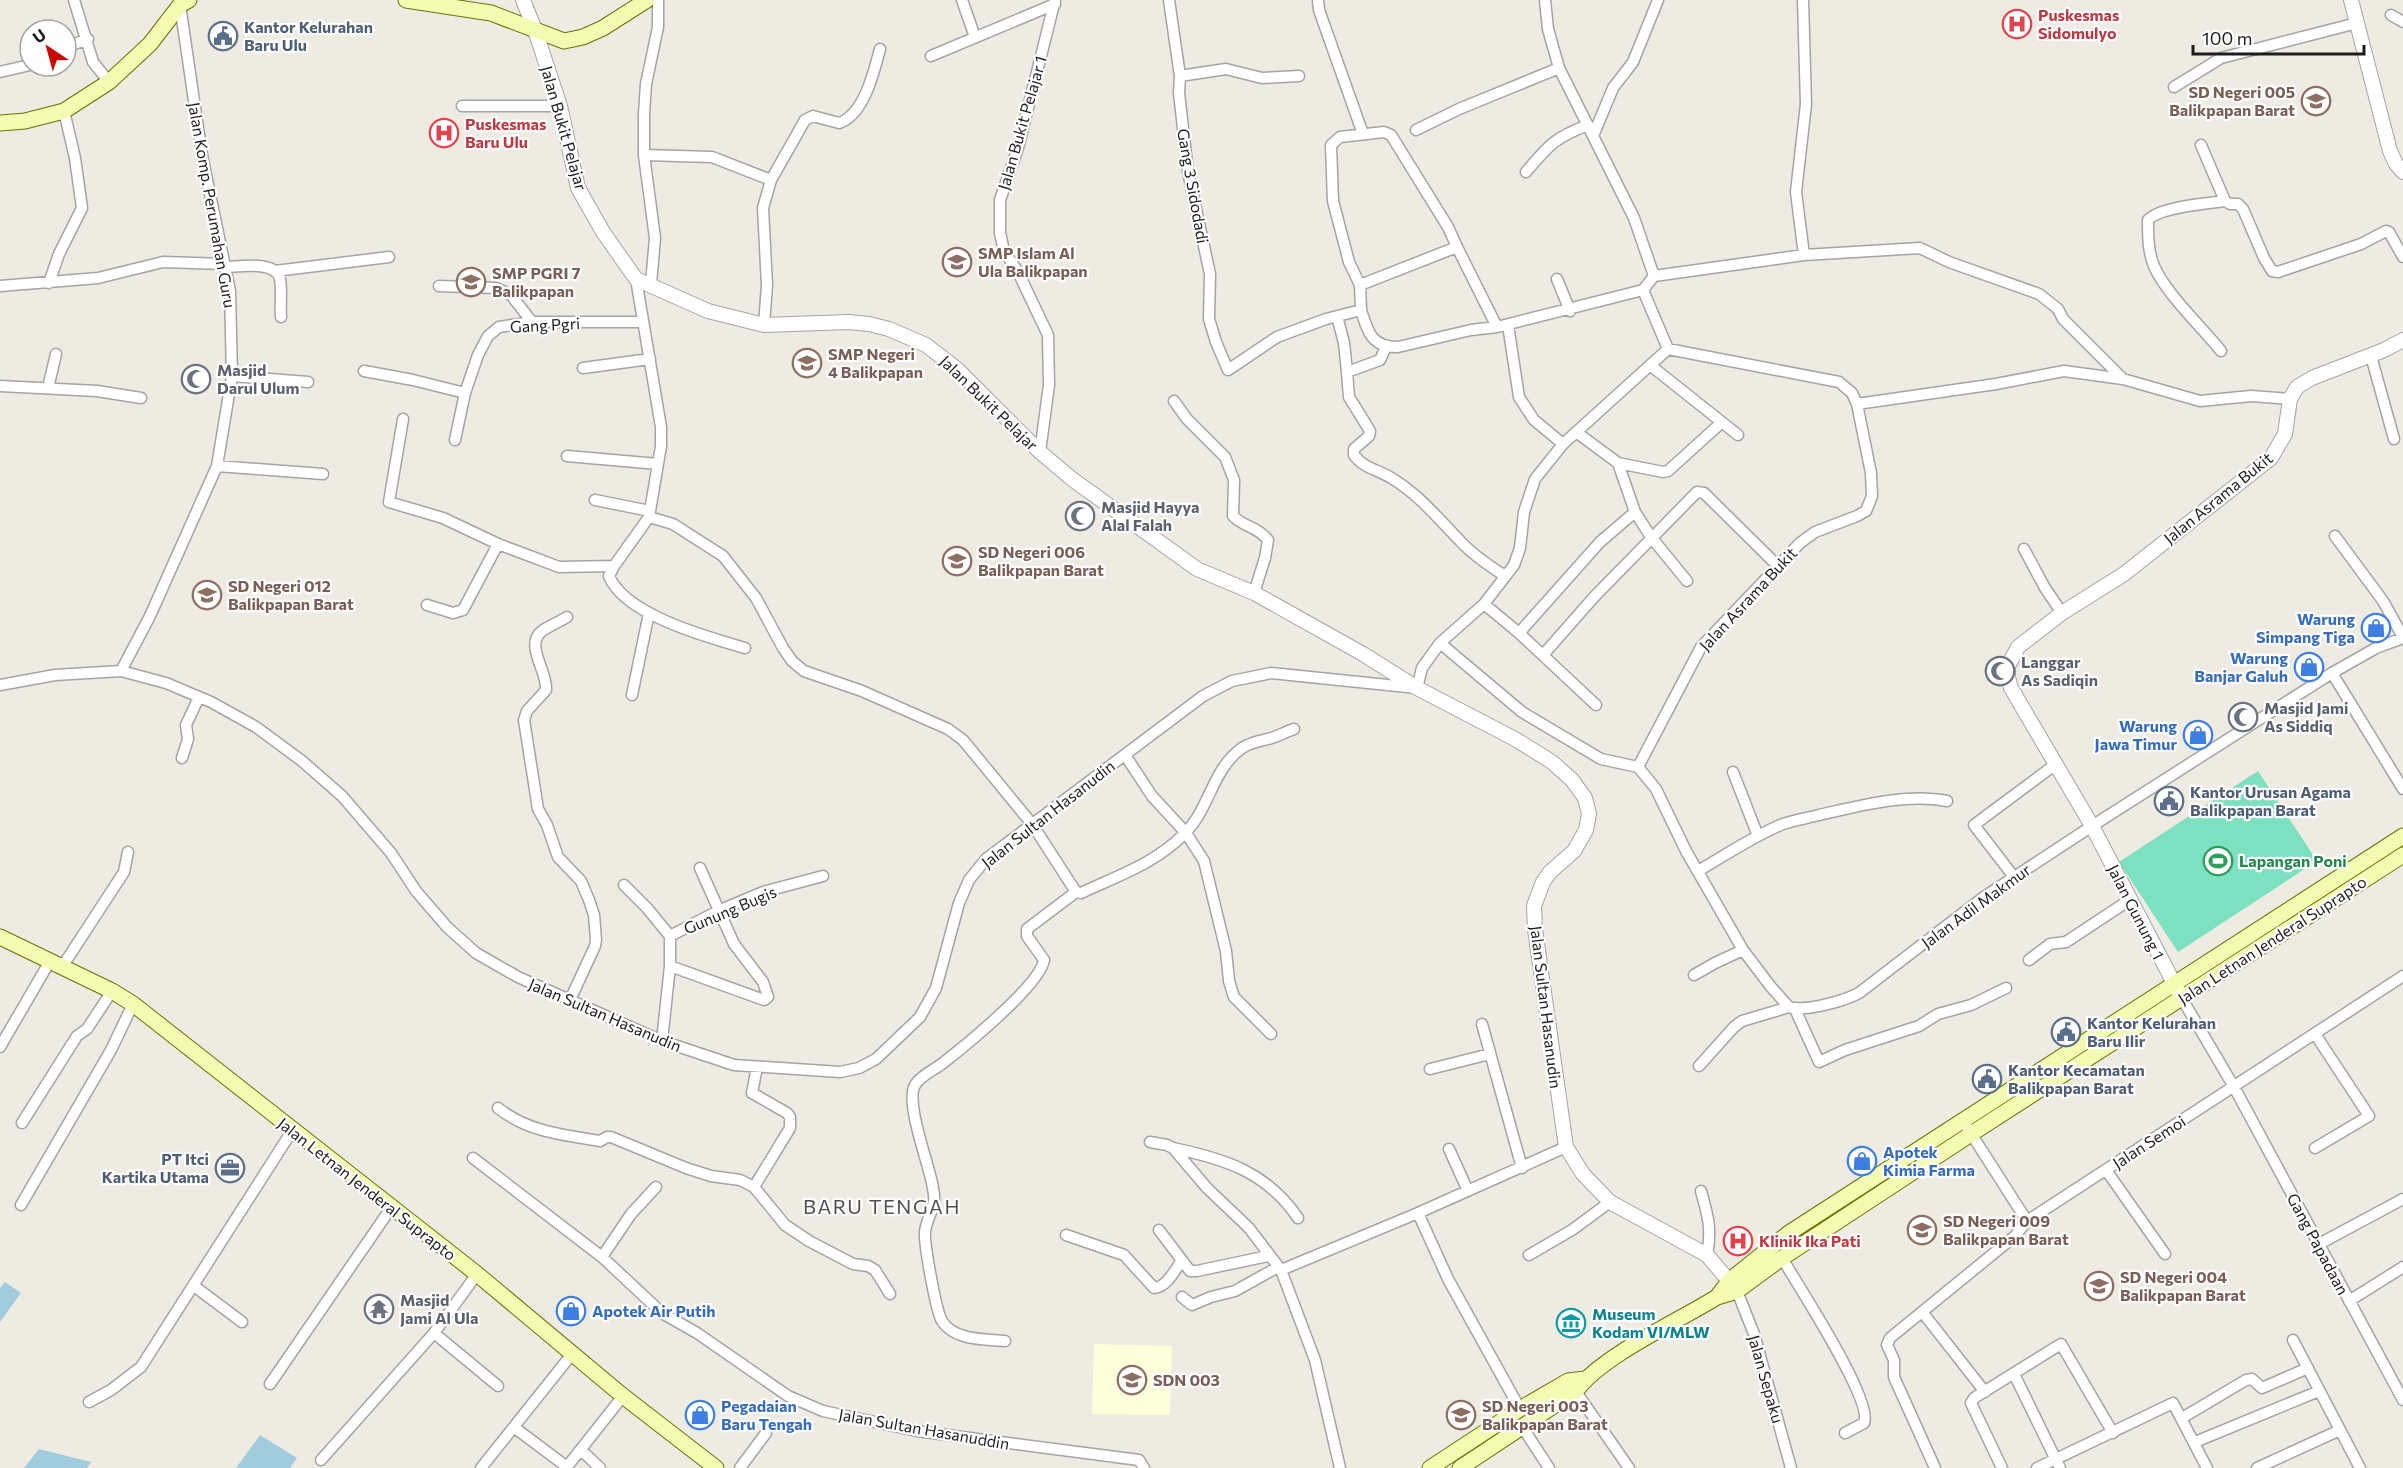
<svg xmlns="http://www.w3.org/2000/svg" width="2403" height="1468" font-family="Commissioner,sans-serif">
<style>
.education{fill:#fdffda}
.pitch{fill:#7de0c0}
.water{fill:#a1ccde}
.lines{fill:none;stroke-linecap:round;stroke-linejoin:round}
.minor-casing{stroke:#a4a4a4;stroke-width:13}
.tertiary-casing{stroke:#a4a4a4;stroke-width:16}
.secondary-casing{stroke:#637602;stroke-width:17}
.minor{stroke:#fff;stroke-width:10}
.tertiary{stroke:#fff;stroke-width:14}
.secondary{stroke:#f3fbb3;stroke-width:15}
.labels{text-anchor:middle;stroke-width:4.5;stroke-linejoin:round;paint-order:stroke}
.health-label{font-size:16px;font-weight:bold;fill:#be3a42;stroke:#fff;text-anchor:start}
.service-label{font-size:16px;font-weight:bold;fill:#4e5e75;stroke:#fff;text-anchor:start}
.education-label{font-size:16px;font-weight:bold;fill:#785e54;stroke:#fff;text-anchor:start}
.street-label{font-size:16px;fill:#1d1d1d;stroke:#fff}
.worship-label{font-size:16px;font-weight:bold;fill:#5b616d;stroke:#fff;text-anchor:start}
.shop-label{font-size:16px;font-weight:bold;fill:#366cbe;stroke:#fff;text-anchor:end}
.leisure-label{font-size:16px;font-weight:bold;fill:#27864d;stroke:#fff;text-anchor:start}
.culture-label{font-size:16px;font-weight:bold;fill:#0d838f;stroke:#fff;text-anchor:start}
.quarter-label{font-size:20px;letter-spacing:1.5px;fill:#505050;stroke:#fff}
</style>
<rect width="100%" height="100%" fill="#eeebe2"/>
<!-- education -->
<path class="education" d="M1094,1344l78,2 -2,69 -78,-1z"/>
<!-- pitch -->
<path class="pitch" d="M2258,771l59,90 -139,91 -59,-90z"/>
<!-- water -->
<path class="water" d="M5,1282l16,11 -21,29v-34z
M260,1435l37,23 -7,10h-54z
M39,1449l52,13 -4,6h-63z"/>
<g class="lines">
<!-- minor casing -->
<g class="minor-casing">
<path id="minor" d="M74,0l19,62 16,20
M962,0l13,37
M1169,0l11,76 -1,17 9,79 22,102 -1,45 7,23 12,28 49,-33 49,-18 35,-9 -1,-25 -11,-23 -16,-61 -2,-56 9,-8 44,-5 7,3 57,92 9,20
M1318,0l1,10 44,124
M1545,0l3,29 11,39 75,150 20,58 -11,14 25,59
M1803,0l3,104 -10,88 8,63
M2391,15l12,7
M66,47l22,-8
M931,56l124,-52
M0,72l30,-7
M1180,76l46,-7 36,9 37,-2
M2174,87l47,-29 136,-35
M462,106h98
M1416,130l43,-21 100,-41
M1593,136l20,-48 20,-26 25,-62
M2201,145l24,56 5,3h8l5,5 21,49 8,13 6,1 83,-28 25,-13 3,1 14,25
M644,155l68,2 59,23
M1526,172c23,-27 28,-34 62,-47
M224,267c15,0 52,-7 56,12 2,12 0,26 1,38
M275,271l114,-14
M1654,276l150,-21 116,-7 29,14 90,32 19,15 5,10 60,60
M1557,279l13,32
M49,283l10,-29 23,-46 -7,-50 -11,-47
M651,284l4,-46 -11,-83v-41l2,-30 12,-57v-27
M1360,285l97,-38 40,80 146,-37
M0,286l98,-8 65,-16 61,2
M439,286l57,2 15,7 21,27
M1361,310c7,23 11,37 37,37l73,-17 26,-3
M1337,316l7,27 3,29
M764,325l3,-40 -4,-77 8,-28 34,-60 8,-4 26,7c25,-8 35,-51 41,-74
M1508,325l11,72 15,23 29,24
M1386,347l-6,13 -33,12 2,25 21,34 -1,5 -15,13v6c10,14 26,15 39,24 29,18 48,43 71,66 13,13 27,22 41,31
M2221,351c-19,-24 -55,-57 -67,-85 -6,-14 -6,-30 -6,-46 11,-13 60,-17 77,-19
M2371,356l23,83
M1650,365l88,70
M583,368l67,-9
M364,371l49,9 52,13
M232,376l76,6
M0,386l97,5 44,7
M48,388l8,-34
M1174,401l13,18 38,38 9,23 -1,36c12,12 24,10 35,24l-3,18 -11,35
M1857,404l139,-20 68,-13 59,8 77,22 51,-5 39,3
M403,419l-14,83 54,16 55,26 61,23 55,-1 35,-49 12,-71v-19l-25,-148
M1576,432l42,31 17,49 16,25 36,44
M455,440l10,-47 13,-38 10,-19 11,-9 33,-5h110
M1040,452l9,-67 -1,-50 -30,-63 -14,-21 -4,-18v-33l18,-52 37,-148
M567,456l91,8
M1618,463l45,9 5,-1 53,-48
M217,466l106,8
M595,500l55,11
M649,517l24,7 50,32 33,42 27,50 9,13 12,10 58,20 86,38 15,11 69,84 44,68 5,1c36,-17 75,-30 103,-59 26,-25 28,-65 58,-86 9,-6 17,-7 26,-9 9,-2 17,-7 26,-10
M2335,536l48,65 20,36
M2024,549l21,39 17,25
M614,566l-5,10c16,39 98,61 136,72
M1484,604l35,29 77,72
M427,605l26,8 10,-3 35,-66
M567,617c-8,5 -18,9 -25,14 -18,14 6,41 4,59l-19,21 -3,9 14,89 9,16 11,32 23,24 8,19 5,15 2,25 -1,6 -25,54
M1519,633l81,-91 35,-30
M1440,643l82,69 79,47 37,8
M1543,655l51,-58 103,-105 7,1 74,73
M121,671l29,-55 67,-150 15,-90 -2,-85 -28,-136 -22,-150
M2332,673l71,116
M0,685l55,-10 66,-4 45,12 45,19 45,25 46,34 40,35 49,57 25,38 31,36 29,26 42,24 144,64 72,24 106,7 19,-4 17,-9 44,-42 16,-29 23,-85 10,-23 17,-21 217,-163 29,-15 39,-8 146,15 5,-20 18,-25 44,-39 30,-39 6,-17 4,-36 11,-33 28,-35 105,-95 171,33 13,11 5,11 14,69 1,23 -6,15 -9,5 -42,16 -15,11 -99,104 -63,120
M632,695l17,-82
M1125,755l27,41 34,37 18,28 22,90 3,30 5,16 37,37
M182,758l6,-19 -2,-14 13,-28
M1638,767l18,22 30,62 57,99 28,37 18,20c16,5 55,-6 70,-14l125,-96 108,-71 240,-153 44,-25 27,-10
M1733,772l25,64
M1698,871c28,-16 55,-35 85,-47 11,-4 24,-6 36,-9 40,-9 87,-22 128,-14
M2014,877l-40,-52 82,-61
M624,885l23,23 23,28
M2029,960l21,-16 16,-2 65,-43
M670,966l94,34 4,-3 -5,-15 -29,-38 -34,-76
M62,967l62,-95 4,-20
M1694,975l21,-12 28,-13
M2181,997l53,90 169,313
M1795,1009l24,53 26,-12 74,-24 19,-12 33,-9 35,-17
M1482,1024l40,144
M662,1041l8,-75v-30l48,-25 45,-19 60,-16
M0,1047l50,-86
M1699,1066l35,-39 8,-6 47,-14
M1430,1069l60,-15
M498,1108c30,24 66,27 102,33l7,-4h4l75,31 25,8 29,4 14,7 31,38 24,16 44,23 15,2 7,4 15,24
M1963,1121l64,100
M22,1123l55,-87 10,-7 25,-38
M1150,1142l17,3 6,3 34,40 42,40 32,42
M1173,1148c52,11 94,24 125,70
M2315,1148l54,-32 -54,-82
M1449,1149l19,42
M473,1158l129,99 60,56 35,20 91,63 35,15 94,20 222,29 5,8
M2106,1170l59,84
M754,1187l36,-59v-11l-3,-4 -35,-20 5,-26
M1701,1191c7,25 11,38 6,64
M21,1205l90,-155 22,-46
M1418,1213l30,66 72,130
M1159,1230l31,41h7l71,-15
M1066,1235l58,20 30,33c13,-1 21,-18 28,-28
M2319,1244l84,-45
M1529,1255l43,-25 38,-28
M602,1257l29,-43 25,-27
M1782,1258c15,26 92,143 82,165l-19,10
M194,1286l48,36
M1737,1291l17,43 37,134
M1182,1297l10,8 19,-8 24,-6 43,-24
M2349,1301l54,-34
M1923,1313l62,79
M434,1333l64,53
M2293,1340l67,128
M1005,1341c-19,-2 -51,0 -63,-20 -6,-10 -18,-77 -17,-89 1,-11 8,-21 9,-31 1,-5 -1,-12 -2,-18 -4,-21 -27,-81 -17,-98 5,-9 19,-15 28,-22 22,-17 97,-78 101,-103l-17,-24v-7l49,-37
M2014,1374l46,94
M270,1384l121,-176
M1572,1386l57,82
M89,1402l22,-12 30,-23 151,-236
M2182,1418l64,-38 6,-1 10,9 46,-20
M515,1428l52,39
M1523,1428l26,40
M2195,1442l124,-51
M581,1450l19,18
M321,1460l113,-127 43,-59
M481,1468l91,-114
M566,1468l57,-72
M740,1468l26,-35
M1340,1468l-25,-108 -34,-90 137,-57 148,-66
M1935,1468l-41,-91v-17l-7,-15 3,-7 125,-102 12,-15 376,-245
M2002,1468l-31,-65 3,-5 87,-54 52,89
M2037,1468l136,-65 34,65
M2257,1468l83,-38"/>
</g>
<!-- tertiary casing -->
<g class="tertiary-casing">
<path id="tertiary" d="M523,0l12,30 25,76 18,82 25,44 33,47 72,32 56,14 85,-3 20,2 20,5 37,16 31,24 83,83 32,27 125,90 57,24 109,61 54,34 98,51 37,23 20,18 13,18 4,16 -3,16 -12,21 -24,21 -7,10 -9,24 1,23 31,218 17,27 27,28 97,53 28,33
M2351,0l39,151 6,13 7,8
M2179,993l-87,-167 -81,-138 -3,-11v-11l10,-19 44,-34 62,-39 147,-116 14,-24 5,-35 7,-12 15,-9 72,-28 19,-10"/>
</g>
<!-- secondary casing -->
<g class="secondary-casing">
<path id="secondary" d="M406,0l85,13 73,28 19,-4 20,-9 44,-28
M0,123l25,-2 39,-10 45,-29 41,-38 30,-39 9,-5
M0,937l112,54 21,13 344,270 146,122 93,72
M1717,1297l13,-17 59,-47 614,-397
M1430,1468l90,-59 48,-28 17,-2
M1460,1468l116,-77c25,-35 103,-70 141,-94l20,-6 45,-33 189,-124 432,-279"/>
</g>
<!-- minor -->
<use href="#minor" class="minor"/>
<!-- tertiary -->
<use href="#tertiary" class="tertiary"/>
<!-- secondary -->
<use href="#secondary" class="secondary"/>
</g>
<!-- icons -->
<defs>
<g id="hospital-ring" transform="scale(1.5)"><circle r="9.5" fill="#fff" stroke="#e0444e" stroke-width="1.5"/><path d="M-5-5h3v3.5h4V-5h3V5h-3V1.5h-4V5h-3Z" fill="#e0444e"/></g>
<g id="civic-ring" transform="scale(1.5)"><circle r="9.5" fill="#fff" stroke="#5c6f8a" stroke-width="1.5"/><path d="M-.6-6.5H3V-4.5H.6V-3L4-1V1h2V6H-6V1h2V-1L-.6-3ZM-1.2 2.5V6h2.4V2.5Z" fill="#5c6f8a"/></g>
<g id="school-ring" transform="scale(1.5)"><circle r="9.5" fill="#fff" stroke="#8d6e63" stroke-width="1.5"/><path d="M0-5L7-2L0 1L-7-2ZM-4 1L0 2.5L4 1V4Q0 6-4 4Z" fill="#8d6e63"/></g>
<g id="mosque-ring" transform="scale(1.5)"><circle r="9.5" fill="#fff" stroke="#6b7280" stroke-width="1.5"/><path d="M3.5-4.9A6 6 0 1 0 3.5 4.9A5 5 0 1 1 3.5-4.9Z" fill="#6b7280"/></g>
<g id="shop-ring" transform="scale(1.5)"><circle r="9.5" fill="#fff" stroke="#3f7fe0" stroke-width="1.5"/><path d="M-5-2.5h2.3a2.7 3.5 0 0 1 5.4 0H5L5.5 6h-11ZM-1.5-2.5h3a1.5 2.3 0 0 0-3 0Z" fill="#3f7fe0"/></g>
<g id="stadium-ring" transform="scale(1.5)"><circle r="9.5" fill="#fff" stroke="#2e9e5b" stroke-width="1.5"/><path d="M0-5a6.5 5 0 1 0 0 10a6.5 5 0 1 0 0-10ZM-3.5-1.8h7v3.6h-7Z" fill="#2e9e5b"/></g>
<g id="office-ring" transform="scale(1.5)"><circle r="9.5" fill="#fff" stroke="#5c6f8a" stroke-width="1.5"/><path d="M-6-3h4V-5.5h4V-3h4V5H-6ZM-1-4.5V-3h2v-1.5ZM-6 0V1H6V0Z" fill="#5c6f8a"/></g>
<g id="temple-ring" transform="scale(1.5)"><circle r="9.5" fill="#fff" stroke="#6b7280" stroke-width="1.5"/><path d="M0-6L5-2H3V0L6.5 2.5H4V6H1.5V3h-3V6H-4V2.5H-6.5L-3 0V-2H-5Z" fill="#6b7280"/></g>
<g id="museum-ring" transform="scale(1.5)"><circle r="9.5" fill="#fff" stroke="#0f9aa8" stroke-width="1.5"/><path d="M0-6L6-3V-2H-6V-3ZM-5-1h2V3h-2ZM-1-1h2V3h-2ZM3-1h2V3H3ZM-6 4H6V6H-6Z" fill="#0f9aa8"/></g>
</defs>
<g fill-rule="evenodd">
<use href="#hospital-ring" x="2017" y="24"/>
<use href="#civic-ring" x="223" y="36"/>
<use href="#school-ring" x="2316" y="101"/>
<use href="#hospital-ring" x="444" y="133"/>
<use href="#school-ring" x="957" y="262"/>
<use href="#school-ring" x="471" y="282"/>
<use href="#school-ring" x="807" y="363"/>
<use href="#mosque-ring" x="196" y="379"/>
<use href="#mosque-ring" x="1080" y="516"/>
<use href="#school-ring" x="957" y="561"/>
<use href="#school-ring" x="207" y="595"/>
<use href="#shop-ring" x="2376" y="628"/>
<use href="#shop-ring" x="2309" y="667"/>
<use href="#mosque-ring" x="2000" y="671"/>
<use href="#mosque-ring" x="2243" y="717"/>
<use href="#shop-ring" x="2198" y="735"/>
<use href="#civic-ring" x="2169" y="801"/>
<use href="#stadium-ring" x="2218" y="861"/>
<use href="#civic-ring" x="2066" y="1032"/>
<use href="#civic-ring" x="1987" y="1079"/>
<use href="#shop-ring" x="1862" y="1161"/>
<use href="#office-ring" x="230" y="1168"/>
<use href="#school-ring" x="1922" y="1230"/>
<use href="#hospital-ring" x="1738" y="1241"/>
<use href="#school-ring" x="2099" y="1286"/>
<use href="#temple-ring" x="379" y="1309"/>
<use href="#shop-ring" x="571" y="1311"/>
<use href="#museum-ring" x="1571" y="1323"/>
<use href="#school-ring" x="1132" y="1380"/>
<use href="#shop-ring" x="700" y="1415"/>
<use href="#school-ring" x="1461" y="1415"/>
</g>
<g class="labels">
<!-- health labels -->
<g class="health-label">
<text x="2038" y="21">Puskesmas<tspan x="2038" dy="18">Sidomulyo</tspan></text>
<text x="465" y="130">Puskesmas<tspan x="465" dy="18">Baru Ulu</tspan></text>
<text x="1759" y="1247">Klinik Ika Pati</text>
</g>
<!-- service labels -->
<g class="service-label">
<text x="244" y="33">Kantor Kelurahan<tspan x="244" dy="18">Baru Ulu</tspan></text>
<text x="2190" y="798">Kantor Urusan Agama<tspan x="2190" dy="18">Balikpapan Barat</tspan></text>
<text x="2087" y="1029">Kantor Kelurahan<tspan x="2087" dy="18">Baru Ilir</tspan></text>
<text x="2008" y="1076">Kantor Kecamatan<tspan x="2008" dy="18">Balikpapan Barat</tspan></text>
<text x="209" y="1165" text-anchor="end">PT Itci<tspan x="209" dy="18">Kartika Utama</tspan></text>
</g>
<!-- education labels -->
<g class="education-label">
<text x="2295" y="98" text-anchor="end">SD Negeri 005<tspan x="2295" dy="18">Balikpapan Barat</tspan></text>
<text x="978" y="259">SMP Islam Al<tspan x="978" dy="18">Ula Balikpapan</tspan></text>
<text x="492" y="279">SMP PGRI 7<tspan x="492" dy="18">Balikpapan</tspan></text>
<text x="828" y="360">SMP Negeri<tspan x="828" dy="18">4 Balikpapan</tspan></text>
<text x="978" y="558">SD Negeri 006<tspan x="978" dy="18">Balikpapan Barat</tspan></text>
<text x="228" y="592">SD Negeri 012<tspan x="228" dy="18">Balikpapan Barat</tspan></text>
<text x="1943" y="1227">SD Negeri 009<tspan x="1943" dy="18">Balikpapan Barat</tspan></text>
<text x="2120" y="1283">SD Negeri 004<tspan x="2120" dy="18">Balikpapan Barat</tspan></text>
<text x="1153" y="1386">SDN 003</text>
<text x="1482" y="1412">SD Negeri 003<tspan x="1482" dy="18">Balikpapan Barat</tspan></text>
</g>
<!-- street labels -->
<g class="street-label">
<text transform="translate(1022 123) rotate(-74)" y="6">Jalan Bukit Pelajar 1</text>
<text transform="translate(564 128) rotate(74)" y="6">Jalan Bukit Pelajar</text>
<text transform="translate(1193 186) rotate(80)" y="6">Gang 3 Sidodadi</text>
<text transform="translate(212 205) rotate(80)" y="6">Jalan Komp. Perumahan Guru</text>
<text transform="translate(545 325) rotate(-3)" y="6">Gang Pgri</text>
<text transform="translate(989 403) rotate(44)" y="6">Jalan Bukit Pelajar</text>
<text transform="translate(2218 498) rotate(-39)" y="6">Jalan Asrama Bukit</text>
<text transform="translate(1748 599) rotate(-47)" y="6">Jalan Asrama Bukit</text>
<text transform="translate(1048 814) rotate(-38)" y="6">Jalan Sultan Hasanudin</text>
<text transform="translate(1976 906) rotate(-36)" y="6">Jalan Adil Makmur</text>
<text transform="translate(730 910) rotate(-23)" y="6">Gunung Bugis</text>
<text transform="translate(2136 912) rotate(63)" y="6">Jalan Gunung 1</text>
<text transform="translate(2272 940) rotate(-33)" y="6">Jalan Letnan Jenderal Suprapto</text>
<text transform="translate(1546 1007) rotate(83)" y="6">Jalan Sultan Hasanudin</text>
<text transform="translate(605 1015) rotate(23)" y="6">Jalan Sultan Hasanudin</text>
<text transform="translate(2149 1142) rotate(-33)" y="6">Jalan Semoi</text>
<text transform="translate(367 1189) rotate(38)" y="6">Jalan Letnan Jenderal Suprapto</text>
<text transform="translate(2318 1244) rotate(62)" y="6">Gang Papadaan</text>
<text transform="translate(1766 1379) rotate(74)" y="6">Jalan Sepaku</text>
<text transform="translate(924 1429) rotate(10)" y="6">Jalan Sultan Hasanuddin</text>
</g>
<!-- worship labels -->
<g class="worship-label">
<text x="217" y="376">Masjid<tspan x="217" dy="18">Darul Ulum</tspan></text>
<text x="1101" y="513">Masjid Hayya<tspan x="1101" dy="18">Alal Falah</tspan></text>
<text x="2021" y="668">Langgar<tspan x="2021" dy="18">As Sadiqin</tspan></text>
<text x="2264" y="714">Masjid Jami<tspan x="2264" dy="18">As Siddiq</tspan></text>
<text x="400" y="1306">Masjid<tspan x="400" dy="18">Jami Al Ula</tspan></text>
</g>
<!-- shop labels -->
<g class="shop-label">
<text x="2355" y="625">Warung<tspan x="2355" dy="18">Simpang Tiga</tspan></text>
<text x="2288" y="664">Warung<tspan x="2288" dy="18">Banjar Galuh</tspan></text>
<text x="2177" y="732">Warung<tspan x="2177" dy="18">Jawa Timur</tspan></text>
<text x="1883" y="1158" text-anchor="start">Apotek<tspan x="1883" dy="18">Kimia Farma</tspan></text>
<text x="592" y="1317" text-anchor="start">Apotek Air Putih</text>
<text x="721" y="1412" text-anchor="start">Pegadaian<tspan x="721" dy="18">Baru Tengah</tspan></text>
</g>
<!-- leisure labels -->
<g class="leisure-label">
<text x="2239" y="867">Lapangan Poni</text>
</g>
<!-- culture labels -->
<g class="culture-label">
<text x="1592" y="1320">Museum<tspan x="1592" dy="18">Kodam VI/MLW</tspan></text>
</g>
<!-- quarter labels -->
<g class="quarter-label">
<text x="882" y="1214">BARU TENGAH</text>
</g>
</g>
<!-- north arrow -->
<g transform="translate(48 48) rotate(324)"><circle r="28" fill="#ffffff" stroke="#a5a5a5" stroke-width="1.5"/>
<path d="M0-4.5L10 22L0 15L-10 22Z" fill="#c90b00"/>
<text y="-9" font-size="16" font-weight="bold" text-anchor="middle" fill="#1d1d1d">U</text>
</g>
<!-- scale -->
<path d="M2193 45v9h171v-9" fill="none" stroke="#1d1d1d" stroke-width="3"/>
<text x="2202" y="45" font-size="18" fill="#1d1d1d" stroke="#ffffff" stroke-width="4.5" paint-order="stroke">100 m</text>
</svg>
